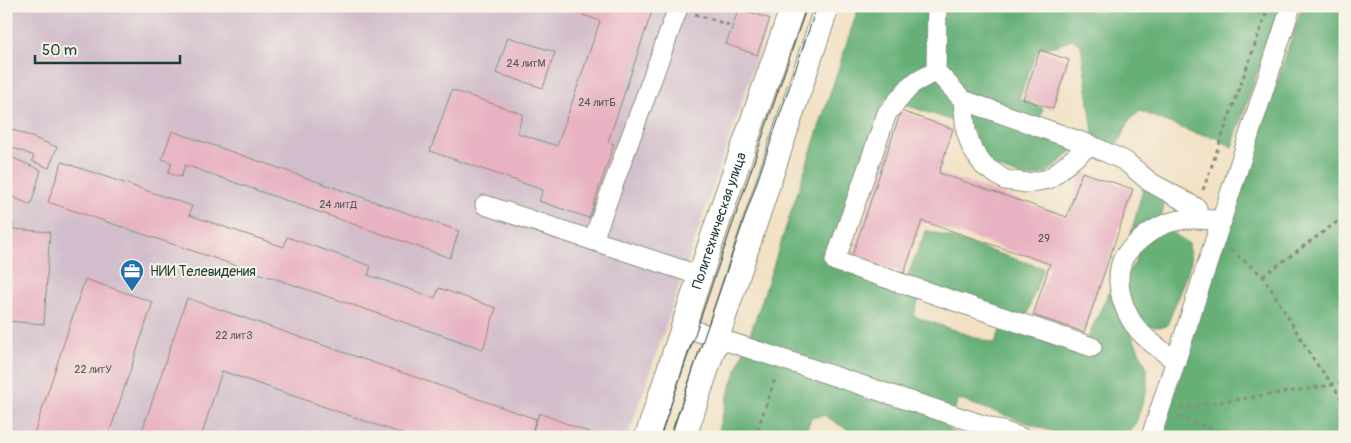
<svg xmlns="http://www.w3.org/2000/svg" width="1351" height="443" font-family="Pangolin,sans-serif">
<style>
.industrial{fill:#d1bdcb}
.forest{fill:#66b078;stroke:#427656;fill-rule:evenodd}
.building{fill:#e8b2c2}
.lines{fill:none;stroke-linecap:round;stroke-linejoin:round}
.minor-casing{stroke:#888f7c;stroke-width:21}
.major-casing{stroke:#888f7c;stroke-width:26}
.path{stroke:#888f7c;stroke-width:3;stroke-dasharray:4 4;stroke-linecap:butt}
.minor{stroke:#fff;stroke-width:19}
.major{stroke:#fff;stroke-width:24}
.tram{stroke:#1f3d34;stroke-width:1}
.labels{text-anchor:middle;stroke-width:4;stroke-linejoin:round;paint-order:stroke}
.number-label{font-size:11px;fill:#515a58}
.street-label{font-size:14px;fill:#1f3d34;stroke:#f7f3e8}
.poi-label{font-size:14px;fill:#1f3d34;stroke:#f7f3e8;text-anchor:start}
</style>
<rect width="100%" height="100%" fill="#f7f3e8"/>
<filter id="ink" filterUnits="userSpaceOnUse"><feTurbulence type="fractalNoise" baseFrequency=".02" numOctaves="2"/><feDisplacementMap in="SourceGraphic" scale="10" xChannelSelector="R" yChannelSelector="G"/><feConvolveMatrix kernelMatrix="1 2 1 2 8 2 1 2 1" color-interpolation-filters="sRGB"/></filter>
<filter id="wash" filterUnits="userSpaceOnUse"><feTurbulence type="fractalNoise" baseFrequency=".0096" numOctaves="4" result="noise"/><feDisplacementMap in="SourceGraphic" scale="20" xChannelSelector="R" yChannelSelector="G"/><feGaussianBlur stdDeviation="1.12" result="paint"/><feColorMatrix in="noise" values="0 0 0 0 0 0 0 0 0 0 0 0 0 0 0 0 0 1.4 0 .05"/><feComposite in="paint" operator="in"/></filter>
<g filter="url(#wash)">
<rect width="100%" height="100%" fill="#f2e1c4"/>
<!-- industrial -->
<path class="industrial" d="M6,6h768l-146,431h-622z"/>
<!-- forest -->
<path class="forest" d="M859,6h421l-48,141 -17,-10 -21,-4 -54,-22 -11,9 -7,17 -10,12 -17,-2 -14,-102 -9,-6 -13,6 -21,4 -19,49 24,11 -8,22 43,15 -31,27 -20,5 -37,-13 -19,-38 -86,-29 -55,156 76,25 20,-49 117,38 -17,49 61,22 22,-47 26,-29 4,-15 -8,-14 12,-45 9,1 12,15 -4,19 29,20 2,18 -24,64 -11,1 -30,-5 21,46v21l-12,36 -12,12h-55l-110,-38 -10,30 13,8h-98l-10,-4 -29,-18 -13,3 -7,19h-88l14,-48 30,-83zM921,293l82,29 -8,22 -82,-28z
M1302,6h43v431h-185z"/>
<g id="blocks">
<!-- building -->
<path class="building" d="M558,6h91l4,2 -45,134 6,2 -25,74 -50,-17 4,-11 -113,-39 22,-61 71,24 -6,19 40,13 43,-125z
M739,8l31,11 -13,36 -31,-11z
M508,37l47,15 -12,36 -47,-15z
M1040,50l29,10 -16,49 -30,-10z
M901,111l52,18 -14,44 128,44 15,-45 51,17 -49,143 -51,-17 17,-51 -128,-43 -18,52 -52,-17z
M6,127l51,20 -8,21 -17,-7 2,-5 -28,-11z
M172,131l287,100 -9,27 -265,-93 -4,12 -13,-4 4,-10 -10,-4z
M6,155l35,15 -10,35 -25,-11z
M62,162l130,44 -3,9 95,32 3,-10 84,29 -3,9 67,23 4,-10 57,20 -13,41 -435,-147z
M6,223h7v6l37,3 -6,92 -38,-3z
M85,279l68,23 -45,135h-75z
M187,298l349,121 -6,18h-119l-189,-66 -21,66h-61z
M539,413l62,24h-70z"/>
</g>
</g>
<g filter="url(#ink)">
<use href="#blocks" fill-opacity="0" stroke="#888f7c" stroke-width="1"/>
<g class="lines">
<!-- minor casing -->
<g class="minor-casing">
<path id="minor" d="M936,71l1,-65
M963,100l3,31 6,18 12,17 21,14 22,3 22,-4 41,-34
M485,205l216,71
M593,240l85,-232
M684,327l336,110
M1092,347l-257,-86 52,-148 25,-29 24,-13 27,29 127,45 35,16 25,21 47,26
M1176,361c-16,-12 -35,-24 -45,-41 -10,-17 -16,-40 -9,-59 5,-13 30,-32 43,-37 17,-7 38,-5 57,-3
M1151,437l140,-431"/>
</g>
<!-- major casing -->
<g class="major-casing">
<g id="major">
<path id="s1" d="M647,437l79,-240 67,-191"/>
<path d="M684,437l143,-431"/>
</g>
</g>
<!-- path -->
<path class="path" d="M1340,6l5,5
M695,14l37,12
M1203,190l65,-182
M1231,250l32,26 52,86 18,23 12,20
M1263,276l82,-60
M1180,408l153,-23 12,-4
M1177,417l61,20
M755,437l21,-61"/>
<!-- minor -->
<use href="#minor" class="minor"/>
<!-- major -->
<use href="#major" class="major"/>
<!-- tram -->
<path class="tram" d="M660,437l147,-431
M670,437l147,-431"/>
</g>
</g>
<!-- icons -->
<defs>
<g id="office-pin" transform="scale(1.25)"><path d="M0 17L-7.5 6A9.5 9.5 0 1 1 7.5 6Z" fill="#1f6fb2" stroke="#f7f3e8"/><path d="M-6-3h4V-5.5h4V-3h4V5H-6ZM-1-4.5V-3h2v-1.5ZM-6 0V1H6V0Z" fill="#fff"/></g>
</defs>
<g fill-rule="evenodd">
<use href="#office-pin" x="132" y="271"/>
</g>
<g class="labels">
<!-- number labels -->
<g class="number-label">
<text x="526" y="67">24 литМ</text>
<text x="597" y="106">24 литБ</text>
<text x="338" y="208">24 литД</text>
<text x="1044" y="242">29</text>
<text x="234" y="339">22 литЗ</text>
<text x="93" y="373">22 литУ</text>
</g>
<!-- street labels -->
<g class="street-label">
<text dy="5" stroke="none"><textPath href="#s1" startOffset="228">Политехническая улица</textPath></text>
</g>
<!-- poi labels -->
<g class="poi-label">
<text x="150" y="276">НИИ Телевидения</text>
</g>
</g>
<!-- margin -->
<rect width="1351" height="443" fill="none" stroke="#f7f3e8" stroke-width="25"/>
<!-- scale -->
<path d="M35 55v8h145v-8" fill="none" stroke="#1f3d34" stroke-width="2.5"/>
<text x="42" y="55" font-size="15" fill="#1f3d34" stroke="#f7f3e8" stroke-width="4" paint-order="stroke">50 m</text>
</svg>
